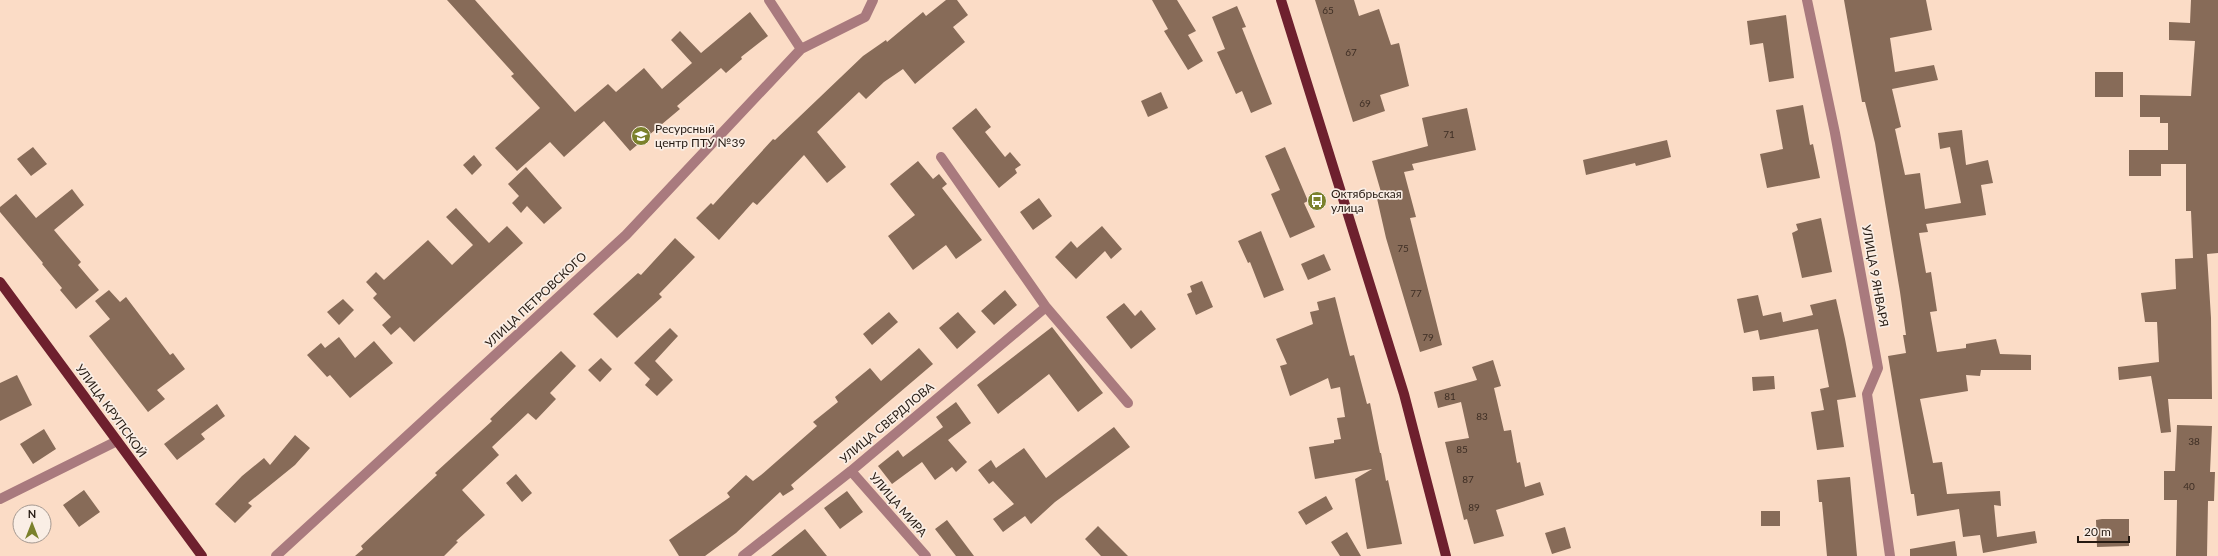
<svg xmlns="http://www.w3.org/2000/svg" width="2218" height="556" font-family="Lato,sans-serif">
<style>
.building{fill:#876b58}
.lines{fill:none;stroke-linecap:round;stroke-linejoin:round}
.minor{stroke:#a97a7e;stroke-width:10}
.major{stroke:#6e202e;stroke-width:10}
.labels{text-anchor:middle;stroke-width:3.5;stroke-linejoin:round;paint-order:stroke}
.number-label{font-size:10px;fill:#3e2e24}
.poi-label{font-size:12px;fill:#251a12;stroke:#faeee5;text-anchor:start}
.street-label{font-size:12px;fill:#251a12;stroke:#faeee5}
</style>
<rect width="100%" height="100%" fill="#fbdcc6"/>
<!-- building -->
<path class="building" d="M447,0h28l100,112 33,-28 8,8 28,-24 18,21 30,-26 -21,-23 9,-9 21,22 49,-41 18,24 -27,21 1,2 -16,14 -5,-5 -44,38 3,3 -50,42 -26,-30 -40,36 -14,-15 -33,29 -22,-23 45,-40 -29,-32 3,-2z
M946,0h11l11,15 -15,12 12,15 -50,42 -12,-15 -19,13 -18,17 -7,-7 -42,40 29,35 -19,16 -23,-28 -47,50 -4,-3 -34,38 -23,-22 15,-15 2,2 60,-66 2,1 88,-84 23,-16 1,2 36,-30 3,4z
M1152,0h25l19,31 -8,4 15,26 -15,9 -24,-39 4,-2z
M1315,0h39l5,16 20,-7 12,36 8,-2 10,43 -29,9 5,16 -32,11z
M1844,0h82l6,30 -42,8 5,34 39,-7 4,15 -46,9 9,38 -6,2 10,46 15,-2 5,36 36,-6 -11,-56 -10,2 -2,-16 24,-3 4,35 22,-5 5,23 -12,2 5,30 -60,9 2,8 -9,1 7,40 5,-1 6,39 -7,1 7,40 29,-4v-4l30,-5 4,15 31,1v15h-50l-1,6 -14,-1 2,16 -48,8 13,64 9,-1 5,32 53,-3 1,15 -7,-1 3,32 38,-6 2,12 -54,10 -3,-18 -17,2 -4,-28 -42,7 -3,-22h-3l-23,-138 18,-3 -3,-18h3l-6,-43 -25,-149 -10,-41h-3z
M2191,0h27v253l-11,1 4,64 1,81h-44l3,33 -10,1 -10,-57 -32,4 -1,-13 41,-5 -2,-40h-12l-4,-29 35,-4 -1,-30 18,-1 -2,-47h-5v-47h-25v12h-32v-26h39v-27h-8v-6h-20v-22l51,1 4,-55 -26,-1v-18l21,1z
M1237,6l9,21 -4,1 30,76 -21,9 -9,-22 -6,3 -19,-42 8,-3 -13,-32z
M1786,15l8,63 -25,4 -6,-39 -13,2 -3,-24z
M2095,72h28v25h-28z
M1161,92l7,16 -20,9 -7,-16z
M1803,105l7,40 3,-1 7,34 -53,10 -7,-34 23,-5 -7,-39z
M976,108l15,19 -6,5 20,25 5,-5 11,13 -6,4 2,4 -18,15 -47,-60z
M1467,108l9,42 -64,14 2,6 -10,2 12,45 -6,1 32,127 -22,7 -34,-114 -10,-44 5,-2 -9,-31 56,-15 -6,-28z
M1667,140l4,17 -35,9 -1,-3 -49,12 -3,-15z
M33,147l14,17 -16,12 -14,-17z
M1285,147l23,54 -4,2 11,24 -25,11 -19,-44 9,-4 -15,-34z
M474,155l8,10 -10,10 -9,-10z
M918,161l15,18 6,-5 8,10 -5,4 40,52 -26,19 -10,-14 -33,25 -25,-34 27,-21 -25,-31z
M526,167l36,41 -18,16 -17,-18 -6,7 -9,-10 7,-7 -11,-12z
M72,189l12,16 -30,25 27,32 -3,3 21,25 -23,19 -16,-19 2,-2 -20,-24 1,-1 -43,-51v-5l16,-13 20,24z
M1039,198l13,18 -19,14 -13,-18z
M456,208l33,35 18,-17 16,17 -109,99 -14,-15 -9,8 -9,-10 9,-8 -18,-19 4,-4 -11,-12 10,-10 8,8 44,-40 24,25 21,-20 -27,-28z
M1821,218l11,54 -30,6 -10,-45 6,-3 -2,-6z
M1102,226l20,23 -11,10 -6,-8 -29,28 -21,-22 16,-16 6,7z
M1261,231l23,59 -20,8 -14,-36 -2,1 -10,-22z
M675,238l20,19 -36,37 3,3 -45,41 -24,-24 45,-41 3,2z
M1324,254l7,16 -23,10 -7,-16z
M1202,281l11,26 -17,8 -9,-21 5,-2 -2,-6z
M109,290l11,12 6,-5 44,58 3,-2 12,16 -28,21 8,9 -17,13 -59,-76 21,-17 -15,-18z
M1005,290l12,15 -23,20 -13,-14z
M1758,295l5,21 18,-4 2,10 30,-7 -3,-10 26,-6 9,40 11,58 -19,3 7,47 -27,3 -6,-38 13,-2 -4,-21 9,-2 -11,-58 -58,11 -2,-10 -14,3 -7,-34z
M1335,297l15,59 4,-1 13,49 3,-1 10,50h1l5,28 2,-1 14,64 -35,5 -12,-70 17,-10 -57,10 -6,-32 25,-4v-3l7,-1 -4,-21 8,-1 -5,-30 -9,2 -3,-11 -38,18 -10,-30 7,-2 -11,-25 37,-15 -3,-12 9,-2 -2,-8z
M343,299l11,11 -15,15 -12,-13z
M1124,303l11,13 6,-6 15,19 -25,20 -25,-32z
M889,312l9,10 -26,23 -9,-11z
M958,312l18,20 -19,17 -18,-21z
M1052,327l51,66 -25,19 -29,-38 -51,40 -21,-29z
M670,328l8,8 -23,25 18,19 -16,16 -12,-11 5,-6 -16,-16z
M339,337l16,21 19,-17 19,22 -43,35 -20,-23 -3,2 -20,-22 14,-12 4,5z
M919,348l14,16 -142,121 3,4 -11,7 -3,-4 -44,41 -31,23h-26l-10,-16 61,-43 -3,-4 19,-18 7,6 8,-6 56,-49 -4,-4 25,-20 -3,-5 35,-29 11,13z
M561,351l15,15 -26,27 6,6 -20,21 -8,-7 -36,34 7,8 -37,35 23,25 -29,26 2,1 -14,14h-89l8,-7 -2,-3 76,-71 -2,-2 57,-52 -2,-2z
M601,358l11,11 -12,13 -12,-12z
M1493,360l8,26 -7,2 10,43 7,-1 6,33 3,-1 5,25 15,-5 4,13 -48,15 8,26 -30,8 -7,-25 -3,1 -19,-78 24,-4 -8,-36 -23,6 -4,-16 43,-12 -5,-13z
M17,375l15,30 -32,16v-38z
M1774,376l1,13 -22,2 -1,-14z
M956,402l15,21 -23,17 19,22 -11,10 -4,-5 -17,13 -13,-18 -30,22 -14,-18 20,-16 5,7 40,-30 -7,-10z
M217,404l8,12 -24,18 4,5 -28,21 -13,-16z
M2177,425l35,1 -2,46h5l-1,29h-6l-1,55h-31l1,-56h-13v-29h11z
M1114,427l16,20 -75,55 -24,22 -6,-8 -22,16 -10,-13 21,-15 -21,-23 -4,3 -11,-14 13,-10 5,8 28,-20 22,30z
M44,429l12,20 -23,15 -13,-20z
M295,435l15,13 -15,17 -47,38 4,3 -17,17 -20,-19 27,-28 22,-18 6,7z
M516,474l16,19 -10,9 -16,-19z
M1850,477l7,79h-30l-5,-54h-3l-2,-22z
M84,490l16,22 -21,15 -16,-22z
M847,491l16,21 -23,17 -16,-21z
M1326,496l7,13 -27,16 -8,-13z
M1761,511h19v15h-19z
M2102,519h27v27l-32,1 -1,-27z
M947,520l27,36h-18l-21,-27z
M1098,526l30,30h-27l-16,-17z
M1565,527l6,21 -19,6 -7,-21z
M805,529l22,27h-56z
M1347,532l14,24h-21l-9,-14z
M1955,541l2,15h-47v-7z"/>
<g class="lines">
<!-- minor -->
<path class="minor" d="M769,0l32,49
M1807,0l28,133 43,235 -11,26 23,162
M941,157l105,150 82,96
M851,471l75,85
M0,499l117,-58
M276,556l350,-321 175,-186 64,-32 8,-17
M743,556l108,-85 195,-164"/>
<!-- major -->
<path class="major" d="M1281,0l123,394 42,162
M0,282l202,274"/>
</g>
<!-- icons -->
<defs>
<g id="university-disc" transform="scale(1)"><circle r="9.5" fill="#7b812c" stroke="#faeee5"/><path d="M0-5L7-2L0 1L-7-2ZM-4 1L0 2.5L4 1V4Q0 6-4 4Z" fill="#fff"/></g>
<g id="bus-disc" transform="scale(1)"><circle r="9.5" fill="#7b812c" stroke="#faeee5"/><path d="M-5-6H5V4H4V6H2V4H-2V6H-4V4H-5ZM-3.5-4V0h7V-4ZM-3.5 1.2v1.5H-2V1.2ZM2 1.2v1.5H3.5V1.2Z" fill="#fff"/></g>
</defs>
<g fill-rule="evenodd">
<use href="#university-disc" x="641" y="136"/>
<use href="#bus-disc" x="1317" y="201"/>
</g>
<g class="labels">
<!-- number labels -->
<g class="number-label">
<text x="1328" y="14">65</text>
<text x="1351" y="56">67</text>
<text x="1365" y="107">69</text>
<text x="1449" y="138">71</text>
<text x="1403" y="252">75</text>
<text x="1416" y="297">77</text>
<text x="1428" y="341">79</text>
<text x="1450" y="400">81</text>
<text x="1482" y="420">83</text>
<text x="2194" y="445">38</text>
<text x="1462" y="453">85</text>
<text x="1468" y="483">87</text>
<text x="2189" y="490">40</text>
<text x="1474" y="511">89</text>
</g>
<!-- poi labels -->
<g class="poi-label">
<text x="655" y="133">Ресурсный<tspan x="655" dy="14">центр ПТУ №39</tspan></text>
<text x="1331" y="198">Октябрьская<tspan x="1331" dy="14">улица</tspan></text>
</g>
<!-- street labels -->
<g class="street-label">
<text transform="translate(1875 276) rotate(80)" y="4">УЛИЦА 9 ЯНВАРЯ</text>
<text transform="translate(536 300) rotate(-43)" y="4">УЛИЦА ПЕТРОВСКОГО</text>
<text transform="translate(111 411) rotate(54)" y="4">УЛИЦА КРУПСКОЙ</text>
<text transform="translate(887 423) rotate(-40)" y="4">УЛИЦА СВЕРДЛОВА</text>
<text transform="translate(898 505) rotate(49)" y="4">УЛИЦА МИРА</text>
</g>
</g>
<!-- north arrow -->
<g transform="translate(32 524)"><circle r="19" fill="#faeee5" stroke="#a59991"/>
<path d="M0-3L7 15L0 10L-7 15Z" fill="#7b812c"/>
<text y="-6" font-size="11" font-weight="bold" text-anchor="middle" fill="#251a12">N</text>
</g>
<!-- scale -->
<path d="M2078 536v6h51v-6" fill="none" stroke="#251a12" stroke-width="2"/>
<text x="2084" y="536" font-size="12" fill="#251a12" stroke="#faeee5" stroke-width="3" paint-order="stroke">20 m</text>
</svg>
